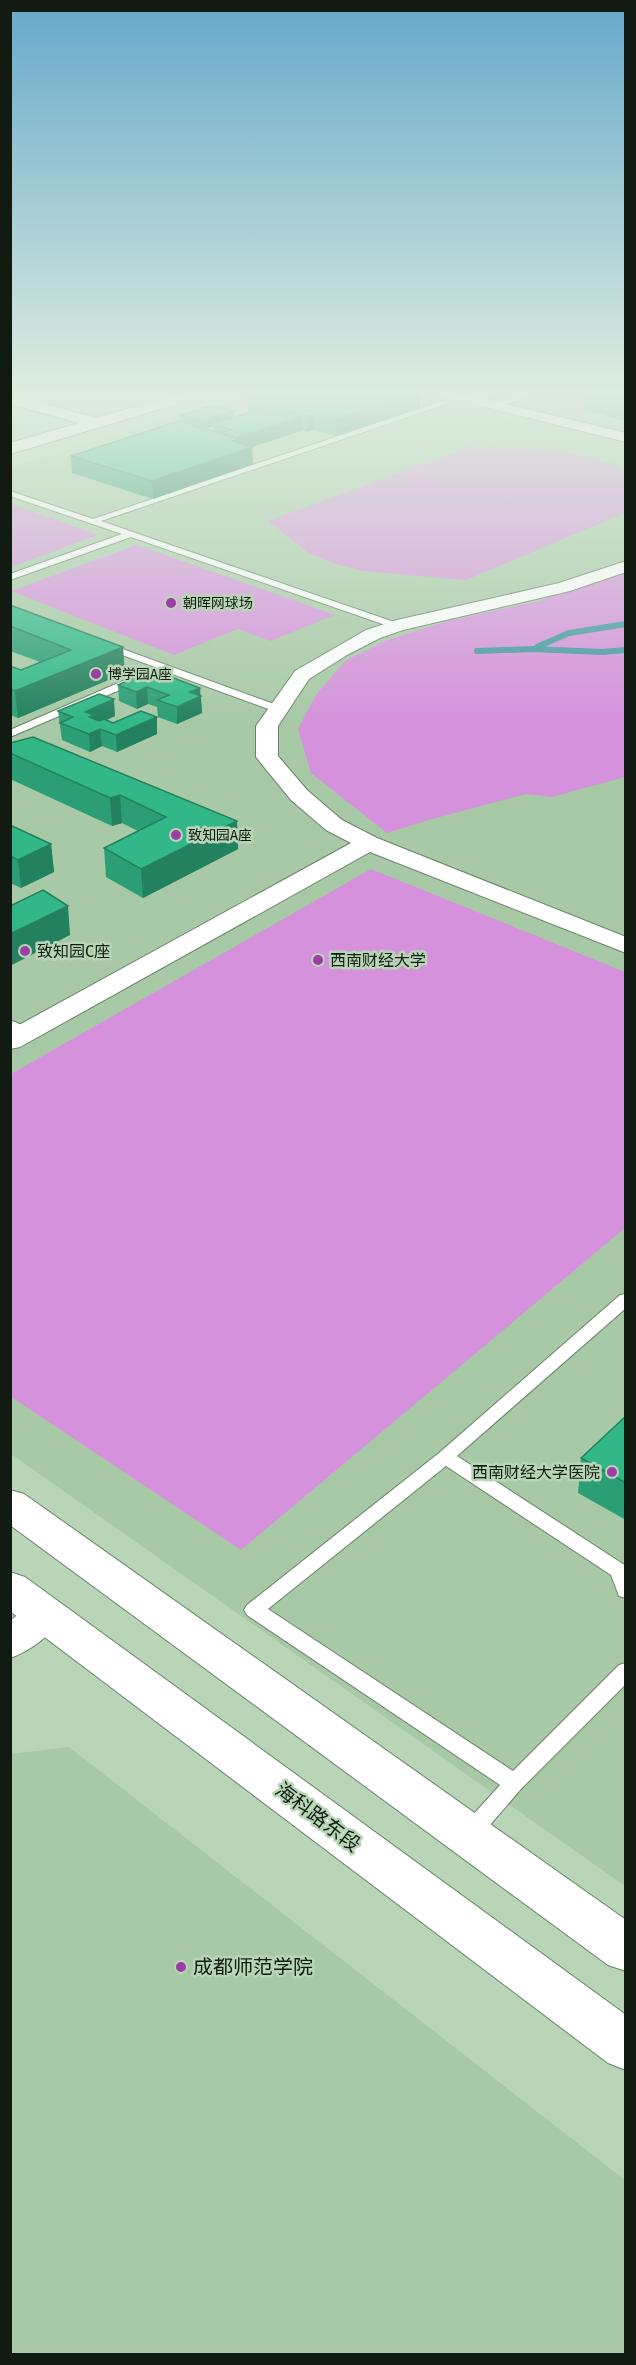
<svg xmlns="http://www.w3.org/2000/svg" width="636" height="2365" font-family="'Fira Sans','Noto Sans SC',sans-serif">
<style>
.built{fill:#a7c9a6}
.green{fill:#d691dc}
.lines{fill:none;stroke-linecap:round;stroke-linejoin:round}
.stream{stroke:#43969e;stroke-width:6}
.lane-casing{stroke:#698368;stroke-width:2}
.street-casing{stroke:#698368;stroke-width:2}
.secondary-casing{stroke:#698368;stroke-width:2}
.primary-casing{stroke:#698368;stroke-width:2}
.lane{fill:#fff;fill-rule:evenodd}
.street{fill:#fff;fill-rule:evenodd}
.secondary{fill:#fff;fill-rule:evenodd}
.primary{fill:#fff;fill-rule:evenodd}
.wall{fill:#2b9e75;fill-rule:evenodd}
.shaded-wall{fill:#23815f}
.building{fill:#32b888;stroke:#23815f;stroke-width:1.5}
.poi-dot{fill:#9d3ea6;stroke:#b8d6b7;stroke-width:2}
.labels{text-anchor:middle;stroke-width:5;stroke-linejoin:round;paint-order:stroke}
.far-poi-label{font-size:14px;fill:#111b11;stroke:#b8d6b7;text-anchor:start}
.poi-label{font-size:16px;fill:#111b11;stroke:#b8d6b7;text-anchor:start}
.near-street-label{font-size:20px;fill:#111b11;stroke:#b8d6b7}
.near-poi-label{font-size:20px;fill:#111b11;stroke:#b8d6b7;text-anchor:start}
</style>
<rect width="100%" height="100%" fill="#b8d6b7"/>
<!-- built -->
<path class="built" d="M257,393h368v1493l-614,-432 -1,-987z
M69,1747l556,433v174h-614v-600z"/>
<!-- green -->
<path class="green" d="M472,446c47,4 114,0 153,26v41l-159,67 -102,-9 -28,-7 -26,-10 -42,-33z
M11,504l87,31 -87,32z
M137,545l198,70 -65,26 -32,-12 -64,26 -163,-64z
M625,571v206l-73,20 -26,-3 -94,25 -45,14 -76,-60 -13,-44 18,-34 29,-34 42,-21 61,-19 91,-20z
M371,869l254,103v256l-384,322 -230,-153v-323z"/>
<g class="lines">
<!-- stream -->
<path class="stream" d="M537,647l32,-14 57,-9
M477,651l56,-2 69,3 24,-2"/>
<!-- lane casing -->
<g class="lane-casing">
<path id="lane" d="M526,393h10l-37,14 -7,-2z
M460,395l7,2 -366,124 299,103v4h-6l-263,-91 -121,43v-6l112,-40 -112,-38v-5l83,28z
M106,643l176,64 1,2 -9,2 -110,-40 -154,66v-7l145,-63 -52,-19 -2,-2z
M10,1020l21,9 2,3 -7,4 -16,-7z
M626,1294v14l-169,148 169,110v32l-7,-2 -8,-21 -165,-109 -178,143 245,162 106,-106 7,-2v21l-105,105 -43,50 -8,3 -8,-3 -3,-6 3,-6 38,-42 -253,-170 -3,-5 3,-5 192,-152 181,-158z"/>
</g>
<!-- street casing -->
<g class="street-casing">
<path id="street" d="M438,393h23l165,40v9l-186,-46z
M626,561v11l-56,19 -167,39 -23,8 -33,17 -38,24 -31,47v30l29,34 35,30 35,18 249,99v16l-256,-101 -350,195 -10,2v-19l341,-187 -25,-13 -35,-30 -35,-43v-31l39,-55 71,-41 31,-10 162,-37z
M45,1599l14,5 5,10c-10,19 -33,37 -54,44v-37l21,-17z"/>
</g>
<!-- secondary casing -->
<g class="secondary-casing">
<path id="secondary" d="M182,393h24l-2,3 -194,58v-11l69,-20 -69,-19v-10l86,24z"/>
</g>
<!-- primary casing -->
<g class="primary-casing">
<path id="primary" d="M10,1490l14,4 602,426v51l-18,-6 -598,-440z
M10,1572l15,5 601,438v55l-18,-7 -598,-452z"/>
</g>
<!-- lane -->
<use href="#lane" class="lane"/>
<!-- street -->
<use href="#street" class="street"/>
<!-- secondary -->
<use href="#secondary" class="secondary"/>
<!-- primary -->
<use href="#primary" class="primary"/>
</g>
<!-- wall -->
<path class="wall" d="M589,393h37v28l-42,-11 1,-13 3,-1z
M248,399l172,9 -84,28 -22,-6 -7,2 -6,-2 -50,17 2,17 -100,35 -81,-26 -1,-17 109,-34v-7l54,-4v6l14,-5zM212,427v4l-6,-2z
M10,605l115,68 -107,45 -8,-3v-49l11,4 19,-8 -30,-11z
M142,674l59,22 1,17 -25,11 -19,-7 -1,-10 -9,-3 -11,5 -18,-8 -1,-16z
M58,711l57,5 -8,4 6,3 44,-6v17l-40,18 -15,-6 -12,6 -28,-12z
M10,743l227,78 1,28 -95,49 -37,-21 -2,-29 34,-17 -16,-8 -10,3 -102,-47z
M10,825l41,19 3,28 -33,16 -11,-5z
M626,1416v104l-48,-27 3,-35z"/>
<!-- shaded-wall -->
<path class="shaded-wall" d="M418,393h2v15l-84,28v-16z
M234,411v9l-22,4v3l-12,4v-10z
M314,413v17l-7,2v-16z
M301,417v14l-62,20 13,-4 1,17 -100,35 -1,-18 80,-42z
M123,647l2,26 -107,45 -3,-27z
M147,687l1,17 -11,5 -1,-17z
M200,688l2,25 -25,11v-17l13,-15z
M114,699l1,17 -21,9 6,4 2,17 -12,6 -1,-18 -4,-22z
M157,717v17l-40,18 -1,-17z
M120,795l2,28 -10,3 -2,-28z
M237,821l1,28 -95,49 -2,-29z
M51,844l3,28 -33,16 -3,-28z
M68,906l2,29 -60,31v-32z"/>
<!-- building -->
<path class="building" d="M267,393h151l-82,27 -22,-7 -7,3 -59,-17z
M590,393h28l8,2v12l-41,-10 6,-2z
M214,405l20,6 -34,10 -20,-6z
M254,411l20,5 12,-3 15,4 -65,21 -16,-5 12,-3 -20,-6z
M179,421l60,18 -7,2 20,6 -100,34 -81,-25z
M10,605l113,42 -108,44 -5,-2v-23l11,4 50,-20 -61,-24z
M142,674l11,4 10,-4 37,14 -10,4 11,4 -24,11 -20,-7 12,-5 -22,-8 -11,5 -18,-7z
M99,694l15,5 -29,13 9,3 -5,2 10,4 5,-2 9,4 28,-12 16,6 -41,18 -16,-6 -11,5 -29,-11 13,-6 -15,-6z
M33,737l204,84 -96,48 -37,-21 62,-31 -46,-22 -10,3 -100,-45v-10z
M10,825l41,19 -33,16 -8,-4z
M43,890l25,16 -58,28v-28z
M626,1416v67l-45,-25z"/>
<!-- sky -->
<linearGradient id="sky" x2="0" y2="1"><stop stop-color="#66a8ca"/><stop offset="0.54" stop-color="#dfeddf"/><stop offset="1" stop-color="#dfeddf" stop-opacity="0"/></linearGradient>
<rect width="636" height="724" fill="url(#sky)"/>
<!-- markers -->
<g class="poi-dot">
<circle cx="171" cy="603" r="6"/>
<circle cx="96" cy="674" r="6"/>
<circle cx="176" cy="835" r="6"/>
<circle cx="25" cy="951" r="6"/>
<circle cx="318" cy="960" r="6"/>
<circle cx="612" cy="1472" r="6"/>
<circle cx="181" cy="1967" r="6"/>
</g>
<g class="labels">
<!-- far-poi labels -->
<g class="far-poi-label">
<text x="183" y="608">朝晖网球场</text>
<text x="108" y="679">博学园A座</text>
<text x="188" y="840">致知园A座</text>
</g>
<!-- poi labels -->
<g class="poi-label">
<text x="37" y="957">致知园C座</text>
<text x="330" y="966">西南财经大学</text>
<text x="600" y="1478" text-anchor="end">西南财经大学医院</text>
</g>
<!-- near-street labels -->
<g class="near-street-label">
<text transform="translate(318 1817) rotate(37)" y="7">海科路东段</text>
</g>
<!-- near-poi labels -->
<g class="near-poi-label">
<text x="193" y="1974">成都师范学院</text>
</g>
</g>
<!-- border -->
<rect width="636" height="2365" fill="none" stroke="#111b11" stroke-width="24"/>
</svg>
